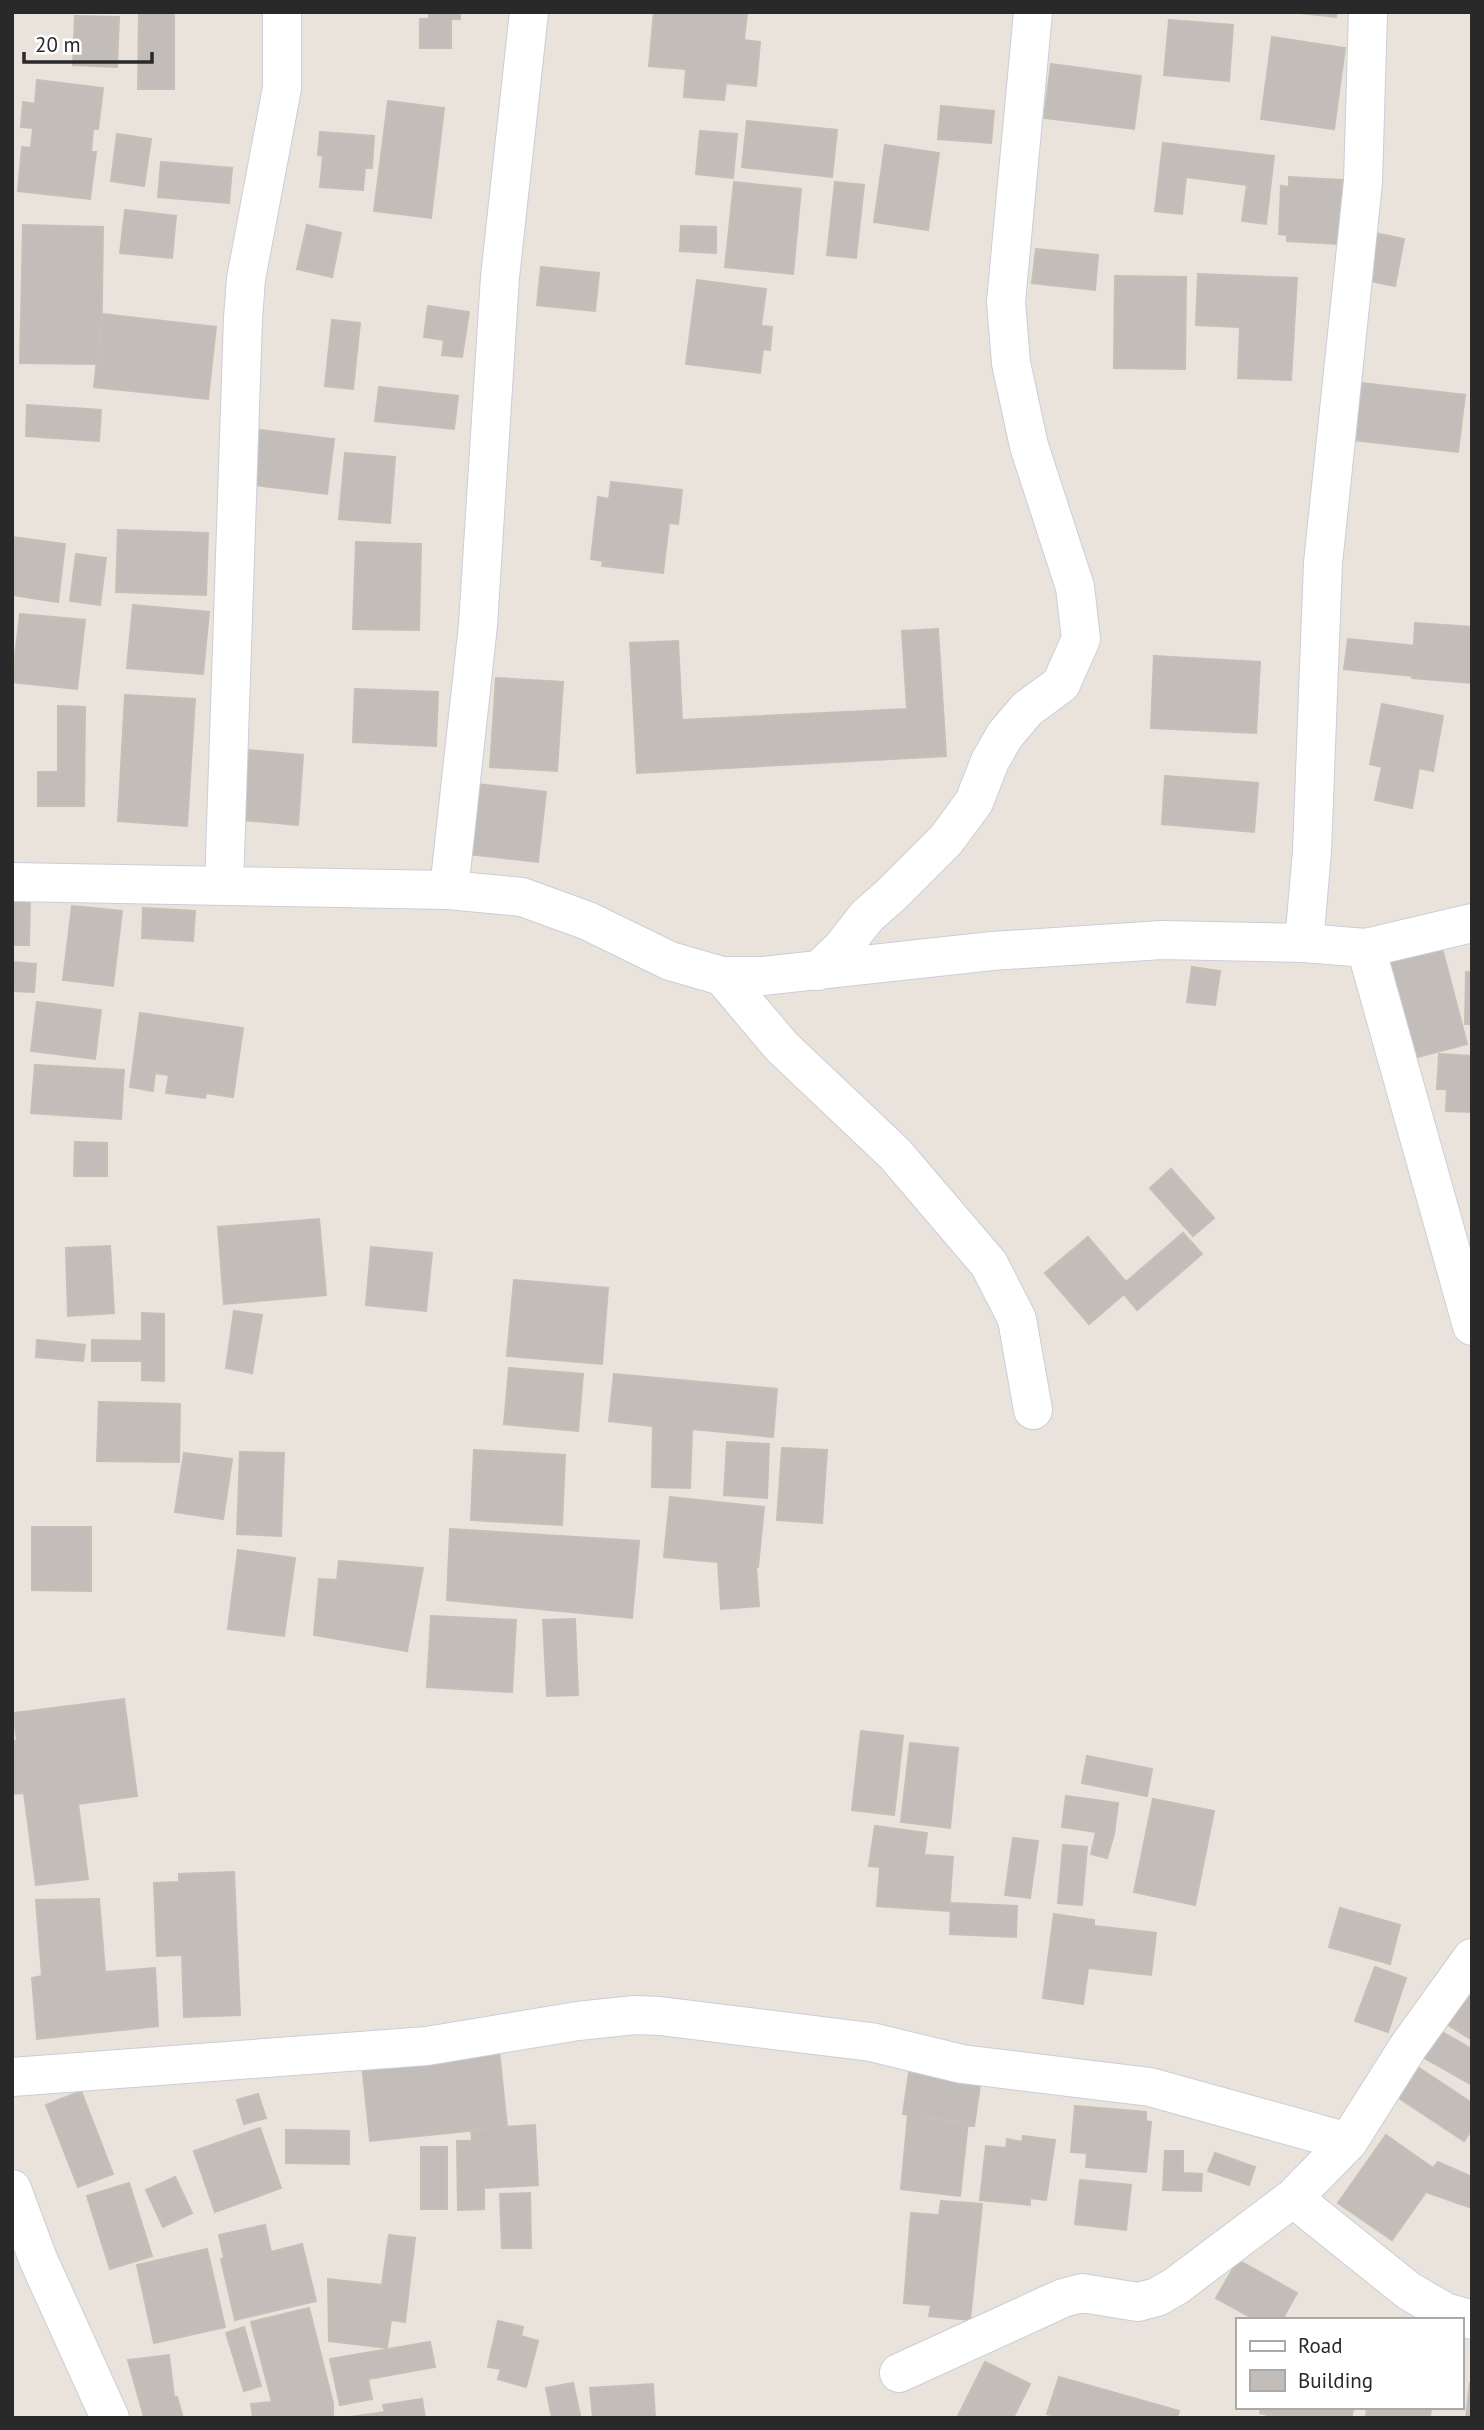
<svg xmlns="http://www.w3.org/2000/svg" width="1484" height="2430" font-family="'PT Sans',sans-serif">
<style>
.building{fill:#c2bdb8;stroke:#c5bfb6;stroke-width:2}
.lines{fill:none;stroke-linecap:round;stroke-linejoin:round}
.street-casing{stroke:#caced9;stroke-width:40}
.street{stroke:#fff;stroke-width:38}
</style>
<rect width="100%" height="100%" fill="#eae3dc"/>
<!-- building -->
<path class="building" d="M139,12h35v77h-36z
M429,12h31v7h-9v29h-31v-29h9z
M654,12l93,1 -3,27 16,2 -4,44 -30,-3 -2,17 -40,-3 2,-28 -37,-3z
M1291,12h46l-1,5z
M75,16l44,1 -2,50 -44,-2z
M1169,20l64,5 -4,56 -65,-6z
M1272,37l73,11 -11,81 -73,-10z
M1051,64l90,12 -7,53 -90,-11z
M37,80l66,8 -5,41h-5l-2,23h5l-6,47 -72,-8 4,-44 9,1 2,-20 -12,-1 2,-25 12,2z
M388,101l56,7 -13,110 -57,-7z
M941,106l53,5 -3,32 -53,-4z
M747,121l90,9 -5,47 -90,-10z
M700,131l37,3 -4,44 -37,-4z
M320,132l54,4 -2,32h-7l-2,22 -43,-3 3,-31 -5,-1z
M117,134l34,5 -7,47 -33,-5z
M1163,143l111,13 -8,68 -24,-3 5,-36 -61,-8 -4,37 -27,-3z
M885,145l54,8 -11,77 -54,-8z
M161,162l71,6 -3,35 -71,-6z
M1289,177l53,3 -3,64 -52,-3v-6l-8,-1 2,-48 8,1z
M734,182l67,7 -8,85 -68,-7z
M835,182l29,3 -8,73 -29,-3z
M125,210l51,6 -4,42 -52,-5z
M23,225l80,2 -2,137 -81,-1z
M307,225l34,8 -9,44 -35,-8z
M681,226l35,1v26l-36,-2z
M1370,232l34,7 -9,47 -34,-7z
M1036,249l62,6 -3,35 -63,-7z
M541,267l58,6 -4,38 -58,-6z
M1198,274l99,4 -6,102 -53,-2 2,-51 -44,-2z
M1115,276l71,1 -1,92 -71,-1z
M697,280l69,9 -5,37 11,1 -2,23 -7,-1 -3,24 -74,-9z
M428,306l41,6 -7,45 -20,-2 2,-15 -20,-3z
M102,314l114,13 -8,72 -114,-12z
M332,320l28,3 -7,66 -28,-3z
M1352,382l113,13 -7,57 -113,-13z
M379,387l79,9 -4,33 -79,-8z
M27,405l74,5 -2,31 -73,-5z
M260,430l74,9 -7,55 -73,-9z
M345,453l50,4 -5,66 -51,-4z
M611,482l71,8 -4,34 -9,-1 -6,50 -61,-7 1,-5 -12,-2 7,-62 11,2z
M118,530l90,3 -2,62 -90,-3z
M12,537l53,7 -7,58 -46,-7z
M356,542l65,2 -2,86 -66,-1z
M76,554l30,4 -6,47 -30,-4z
M133,605l76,7 -6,62 -76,-6z
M20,614l65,6 -8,69 -65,-7z
M1415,623l57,4v56l-60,-5z
M938,629l8,127 -309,17 -7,-130 48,-2 4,79 225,-11 -5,-78z
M1348,639l77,8 -3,30 -78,-8z
M1154,656l106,6 -4,71 -105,-5z
M496,678l67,4 -6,89 -67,-4z
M355,689l83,3 -2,54 -83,-4z
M125,695l70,4 -8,127 -69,-5z
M1382,704l61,12 -10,55 -14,-3 -7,40 -37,-8 7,-33 -12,-3z
M58,706l27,1 -1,99h-46v-34h20z
M248,750l55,5 -5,70 -56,-5z
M1165,776l93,7 -4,49 -92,-8z
M477,784l69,8 -8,70 -70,-8z
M12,895l18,1 -1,49h-17z
M72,906l50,5 -9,75 -50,-6z
M143,908l52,3 -2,30 -51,-3z
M1442,948l25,96 -61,16 -25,-97z
M12,962l24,2 -2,28 -22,-1z
M1192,967l28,4 -5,34 -28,-3z
M1466,972h6v52h-7z
M37,1002l64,8 -6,49 -64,-8z
M140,1013l103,15 -10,69 -27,-4 -1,5 -39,-5 3,-18 -14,-2 -2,18 -23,-4z
M1439,1054l33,2v56l-26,-1 1,-22h-10z
M35,1065l89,5 -3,49 -90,-6z
M75,1142l32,1v33h-33z
M1171,1169l43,49 -21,18 -43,-48z
M319,1219l7,76 -102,9 -6,-77z
M1183,1233l19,21 -65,56 -13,-16 -35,30 -44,-51 43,-36 38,45z
M110,1246l4,67 -46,3 -2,-68z
M371,1247l61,6 -6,58 -60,-6z
M514,1280l94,8 -6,76 -95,-8z
M234,1311l28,4 -10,58 -26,-5z
M142,1313l22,1v67l-22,-1v-19h-50v-21l50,1z
M37,1340l48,5 -2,16 -47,-4z
M509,1368l74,6 -5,57 -74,-7z
M614,1374l163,15 -4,48 -81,-8 -2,59 -38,-1 1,-61 -44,-5z
M99,1402l81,2 -1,58 -82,-1z
M727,1442l42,2 -2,54 -43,-3z
M782,1448l45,2 -5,73 -45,-3z
M474,1450l91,5 -3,70 -91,-5z
M240,1452l44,1 -3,83 -44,-2z
M184,1453l48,6 -9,60 -48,-7z
M670,1497l94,10 -6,60h-2l3,39 -38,3 -3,-47 -54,-5z
M32,1527h59v64l-59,-1z
M450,1529l189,12 -7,77 -185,-18z
M238,1550l57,8 -11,78 -56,-7z
M339,1561l84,7 -16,83 -93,-16 5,-56 18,1z
M431,1616l85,4 -4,72 -85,-5z
M575,1619l3,76 -31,1 -4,-76z
M124,1699l13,97 -59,8 10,75 -52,6 -12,-92 -12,1v-53h5l-4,-28z
M861,1731l42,5 -9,79 -42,-5z
M910,1743l48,5 -8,80 -49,-6z
M1087,1756l65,13 -5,27 -65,-13z
M1066,1796l52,7 -4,31 -7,24 -16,-4 5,-22 -34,-5z
M1153,1799l61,12 -19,94 -61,-13z
M875,1826l52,7 -3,22 29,2 -4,54 -72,-5 3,-39 -11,-1z
M1013,1838l25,3 -8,57 -25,-3z
M1063,1845l24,2 -5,58 -24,-2z
M234,1872l6,143 -56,2 -2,-62 -25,1 -3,-73 25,-1v-8z
M99,1899l6,73 50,-4 3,58 -121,13 -5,-61 10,-2 -6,-76z
M951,1903l66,3 -1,31 -66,-3z
M1340,1908l60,17 -10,39 -61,-17z
M1054,1914l40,6v6l62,7 -5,42 -63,-7 -5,36 -40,-6z
M1375,1967l31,11 -18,54 -33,-11z
M1472,1976v64l-30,-19z
M1435,2028l37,21v36l-53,-30z
M499,2050l8,77 -137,14 -8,-77z
M1419,2068l53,35v26l-8,12 -65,-43z
M909,2073l71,12 -6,41 -71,-12z
M81,2091l32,83 -35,13 -32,-82z
M258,2094l8,24 -22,6 -7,-24z
M1075,2106l71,6v9l5,1 -5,50 -60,-5 1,-14 -16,-1z
M908,2115l60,7 -8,74 -59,-7z
M535,2125l3,60 -54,3v21l-26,1 -1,-69h15l-1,-12z
M260,2128l21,60 -66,24 -21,-61z
M286,2130l63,1v33l-63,-1z
M1386,2135l47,33 5,-6 34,15v31l-46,-16 -34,48 -54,-37z
M1023,2136l32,4 -9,60 -16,-2v7l-50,-5 6,-54 20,2 1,-9 15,3z
M421,2147h26v62h-26z
M1165,2151h18v22l19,1 -1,17 -38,-1z
M1215,2153l40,14 -6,18 -41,-14z
M175,2177l17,36 -29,14 -17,-37z
M1080,2180l51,5 -5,45 -51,-6z
M129,2183l23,73 -42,13 -23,-73z
M530,2193l1,55h-29l-2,-54z
M941,2201l41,3 -12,116 -41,-4 2,-11 -27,-2 7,-90 28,2z
M265,2225l6,27 31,-8 14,57 -81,19 -14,-61 3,-1 -5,-23z
M389,2235l26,3 -10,84 -14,-2 -4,28 -58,-7 -1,-62 54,6z
M207,2249l18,78 -71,16 -17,-78z
M1238,2260l59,33 -15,27h-26l-40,-22z
M309,2308l24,95v15h-80l-2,-14 21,-2 -21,-80z
M498,2321l25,6 -2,9 17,5 -12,46 -28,-8 3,-10 -13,-2z
M244,2327l17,59 -17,5 -18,-58z
M430,2342l5,25 -67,12 4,20 -32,6 -10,-46z
M169,2355l5,42h3l6,21h-28v-2l-11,1 -16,-57z
M985,2362l45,22 -17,34h-56z
M1059,2377l120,34 -2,7h-116l-14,-4z
M1470,2382l2,36h-6z
M573,2383l7,32 -28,3 -6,-30z
M653,2384l2,34h-62l-3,-30z
M422,2399l3,19h-81l41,-6 -2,-7z
M1261,2407h93l-3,11h-73l-18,-5z
M1367,2407h64l-1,11h-64z"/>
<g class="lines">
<!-- street casing -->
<g class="street-casing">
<path id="street" d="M12,882l437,8 73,7 66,24 82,40 52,15h40l230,-25 170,-11 142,3 62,5 106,-25
M224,886l19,-568 3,-39 36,-191v-76
M449,890l29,-265 22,-348 29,-265
M1304,943l8,-92 11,-288 40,-381 5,-170
M1366,948l106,378
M818,971l24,-23 25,-32 25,-22 54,-54 28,-38 16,-41 15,-26 22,-26 34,-25 20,-45 -6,-52 -46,-141 -18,-83 -5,-61 27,-290
M722,976l60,71 113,107 94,110 28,55 16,91
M12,2077l415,-31 151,-25 57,-6 25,1 211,26 91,22 188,23 198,55
M12,2189l26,70 72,159
M1293,2198l116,93 36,21 27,8
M899,2373l164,-75 19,-5 56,9 19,-5 19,-11 117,-88 55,-56 60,-95 64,-89"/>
</g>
<!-- street -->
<use href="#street" class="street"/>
</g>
<!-- border -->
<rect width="1484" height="2430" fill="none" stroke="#292929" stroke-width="28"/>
<!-- legend -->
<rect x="1236" y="2318" width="228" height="91" fill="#ffffff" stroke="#a9a9a9" stroke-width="2"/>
<rect x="1250" y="2341" width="35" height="10" fill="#ffffff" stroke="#a9a9a9" stroke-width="2"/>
<text x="1298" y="2353" font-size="21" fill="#292929">Road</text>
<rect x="1250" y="2370" width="35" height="21" fill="#c2bdb8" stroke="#a9a9a9" stroke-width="2"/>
<text x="1298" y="2388" font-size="21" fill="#292929">Building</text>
<!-- scale -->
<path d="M24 52v10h128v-10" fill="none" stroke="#292929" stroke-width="3.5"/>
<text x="35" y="52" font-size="21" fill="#292929" stroke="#ffffff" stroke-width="5" paint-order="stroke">20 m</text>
</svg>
